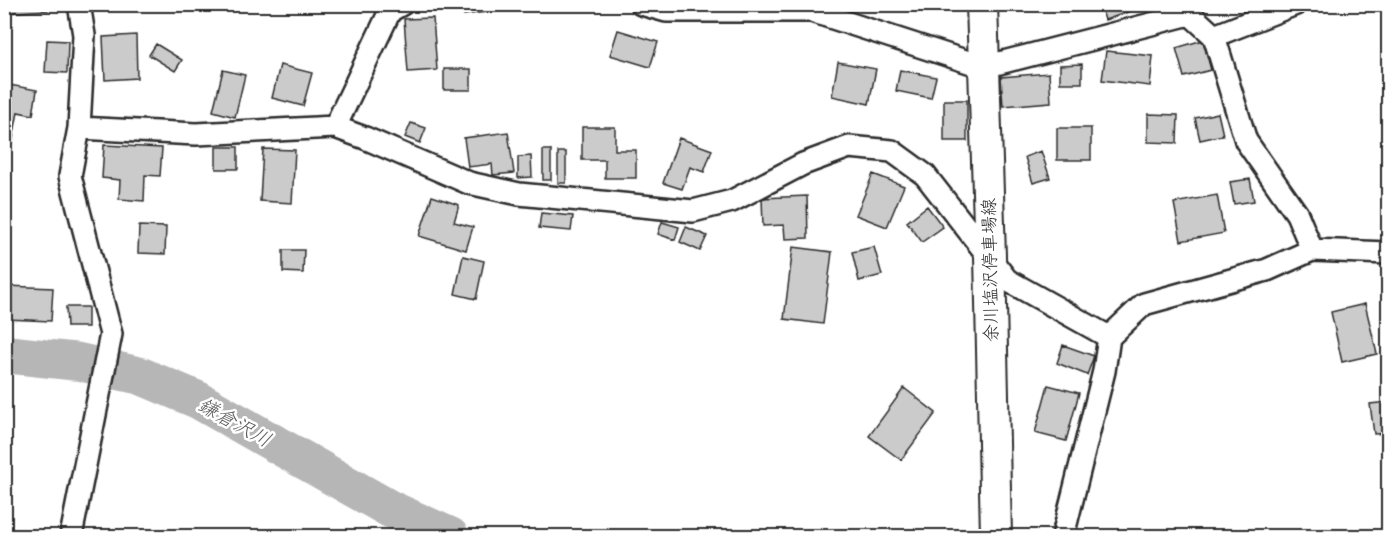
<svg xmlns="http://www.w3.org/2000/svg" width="1393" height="541" font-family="'Gochi Hand','Klee One',sans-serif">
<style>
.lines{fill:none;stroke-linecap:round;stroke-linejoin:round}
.river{stroke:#b6b6b6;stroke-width:38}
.building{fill:#cbcbcb;stroke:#2b2b2b;stroke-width:1.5}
.minor-casing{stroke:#2b2b2b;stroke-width:26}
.secondary-casing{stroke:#2b2b2b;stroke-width:34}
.minor{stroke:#fff;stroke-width:21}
.secondary{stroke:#fff;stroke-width:30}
.labels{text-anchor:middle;stroke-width:5;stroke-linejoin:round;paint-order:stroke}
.street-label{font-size:18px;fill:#2b2b2b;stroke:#fff}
.water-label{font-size:20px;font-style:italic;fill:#5c5c5c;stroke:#fff}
</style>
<rect width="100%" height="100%" fill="#fff"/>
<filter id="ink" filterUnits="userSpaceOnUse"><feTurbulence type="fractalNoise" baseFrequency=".0167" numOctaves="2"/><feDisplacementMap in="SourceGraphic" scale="12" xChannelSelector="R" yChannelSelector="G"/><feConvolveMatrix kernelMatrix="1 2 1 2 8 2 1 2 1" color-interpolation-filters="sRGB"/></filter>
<g filter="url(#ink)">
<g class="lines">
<!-- river -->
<path class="river" d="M4,354l75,8 62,14 57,24 192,109 60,27"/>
</g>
<!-- building -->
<path class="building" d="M4,4h44v6l-44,3z
M463,4h29l1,7 -29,4z
M1100,4h29l2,7 -26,9z
M433,18l4,52 -29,2 -4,-53z
M618,30l40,12 -8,25 -40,-12z
M136,35l1,43 -32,2 -2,-43z
M47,40l21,1 -1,32 -22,-1z
M1203,40l8,30 -27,7 -8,-29z
M156,44l26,16 -7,11 -26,-16z
M1106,51l47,5 -3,30 -48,-6z
M838,62l38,7 -7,35 -37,-8z
M1082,64v19h-22v-18z
M280,65l32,8 -9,33 -31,-8z
M444,69h27v21h-27z
M223,70l22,5 -10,42 -22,-6z
M900,70l36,7 -5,21 -35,-7z
M1049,73l2,29 -48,4 -2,-29z
M4,84l33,6 -4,25 -15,-3 -6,32 -8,-2z
M944,100h23v41h-23z
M1218,113l5,22 -23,5 -5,-22z
M1148,114l30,1 -1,28 -29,-1z
M411,123l15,5 -6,15 -15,-6z
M582,127h33v23h21v28h-31v-18h-23z
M1057,128h34v32h-34z
M508,132l6,41 -21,2 -1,-11 -24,3 -4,-29z
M679,138l33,12 -8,22 -14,-5 -8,22 -19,-6z
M104,145l58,3 -2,28 -15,-1 -1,26 -25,-2 1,-19 -18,-2z
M216,147h22v22h-22z
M263,149l32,1 -3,53 -32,-2z
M543,150h8v30h-8z
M1041,151l9,27 -17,5 -8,-26z
M558,152h8v31h-8z
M531,156l1,21 -14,1v-21z
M873,174l31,12 -17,41 -31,-12z
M1250,179l4,22 -20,3 -4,-22z
M1217,195l7,38 -43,8 -7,-38z
M432,196l27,9 -5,17 19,5 -7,23 -47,-14z
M807,196l1,42 -23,1 -1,-14 -21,1 -1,-28z
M927,206l16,21 -21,15 -15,-20z
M541,213l32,3 -2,15 -32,-3z
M662,222l17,5 -4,13 -17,-6z
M139,226l27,1 -1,27 -27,-1z
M686,227l21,9 -7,15 -20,-9z
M793,247l39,5 -9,72 -39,-5z
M874,247l8,28 -23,6 -7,-29z
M283,250h21l-1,23 -20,-1z
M463,256l21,5 -8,38 -21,-5z
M7,286l46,2 -2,33 -45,-2z
M1365,304l12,50 -35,8 -11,-50z
M66,307h22v20h-21z
M1063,345l31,11 -7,19 -30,-12z
M1048,385l31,8 -13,48 -31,-8z
M904,388l32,25 -35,47 -32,-24z
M1388,402v31l-14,1 -4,-30z"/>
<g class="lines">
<!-- minor casing -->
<g class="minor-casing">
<path id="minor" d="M641,4l25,7h145l173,56 206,-53
M1214,36l82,-32
M335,127l55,-116 12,-7
M79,128l117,6 139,-7 30,11 104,45 50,11 174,17 39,-10 71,-37 46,-17 43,4 33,24 82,105 102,57
M1312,250l76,3
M71,536l40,-202 -41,-158 9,-48 5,-93 -5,-31
M1063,536l41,-165 5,-34 35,-33 123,-34 45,-20 -15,-36 -51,-73 -32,-105 -24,-22 -3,-10"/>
</g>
<!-- secondary casing -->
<g class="secondary-casing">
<path id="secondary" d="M982,4l8,252 6,280"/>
</g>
<!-- minor -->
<use href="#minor" class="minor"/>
<!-- secondary -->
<use href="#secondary" class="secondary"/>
</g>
</g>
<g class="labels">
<!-- street labels -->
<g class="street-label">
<text transform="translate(990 270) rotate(-91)" y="6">余川塩沢停車場線</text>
</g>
<!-- water labels -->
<g class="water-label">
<text transform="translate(235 422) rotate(29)" y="7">鎌倉沢川</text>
</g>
</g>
<!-- margin -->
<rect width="1393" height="541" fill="none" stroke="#fff" stroke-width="24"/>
<rect x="12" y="12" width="1369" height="517" fill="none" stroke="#2b2b2b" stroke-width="2" filter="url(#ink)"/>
</svg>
